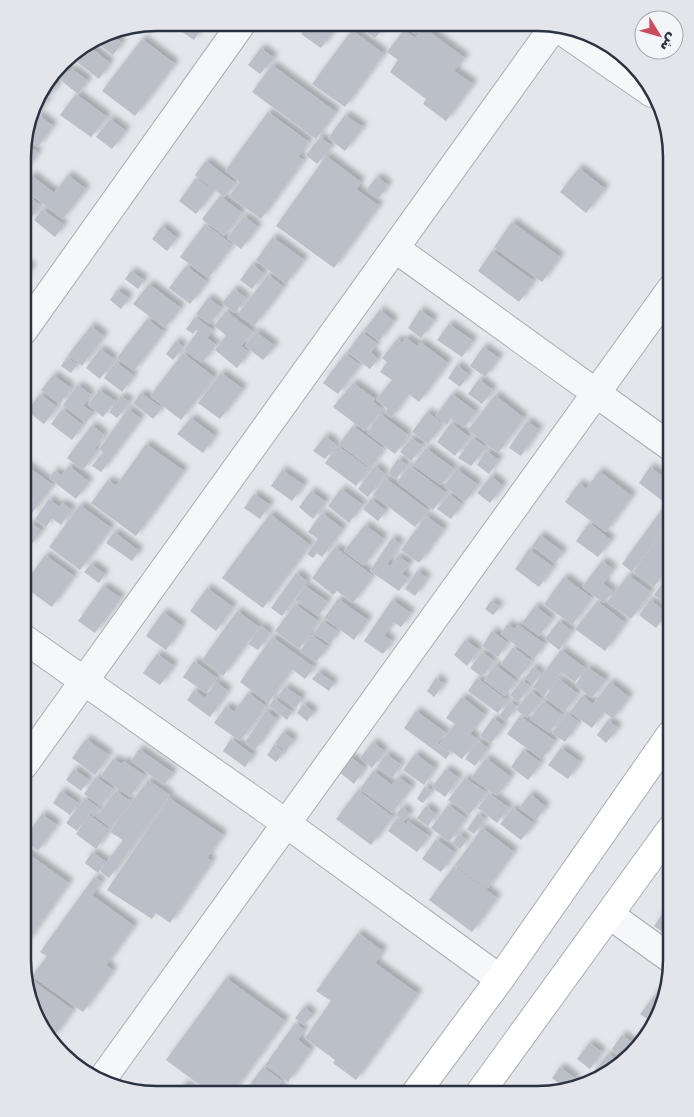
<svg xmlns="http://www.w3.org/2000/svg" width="694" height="1117" font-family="'DejaVu Sans',Cairo,sans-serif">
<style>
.building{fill:#babfc8;filter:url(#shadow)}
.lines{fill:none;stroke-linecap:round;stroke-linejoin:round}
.street-casing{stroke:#a8adb5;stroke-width:30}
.secondary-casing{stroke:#a8adb5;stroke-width:30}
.street{stroke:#f6f7f9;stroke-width:28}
.secondary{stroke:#fff;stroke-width:28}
.rim{fill:none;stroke:#2b3343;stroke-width:2.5}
</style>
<defs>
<filter id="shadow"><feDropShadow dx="4.5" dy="-4.5" stdDeviation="2.5" flood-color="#0004"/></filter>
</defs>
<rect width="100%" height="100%" fill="#e3e6eb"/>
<!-- building -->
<path class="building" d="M169,23h29l5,3 -9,14z
M309,23l14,1h16l-18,24 -20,-14z
M355,24h31l-11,14z
M402,24h20l-7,10z
M423,27l42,31 -11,13 19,13 -27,37 -23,-17 3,-5 -36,-27 8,-12 -11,-8 17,-22 11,8z
M352,30l32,24 -39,53 -33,-23z
M107,32l15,11 -9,12 -15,-11z
M142,39l33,25 -40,52 -33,-25z
M90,47l20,16 -11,16 -22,-17z
M261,48l13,10 -14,16 -12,-9z
M272,65l64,47 -20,27 -64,-47z
M61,66l8,6 3,-3 16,12 -10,13 -24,-19z
M50,79l8,6 -10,13 -8,-5z
M39,94l8,7 -13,17 -3,-3 6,-17z
M76,94l31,23 -16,20 -31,-22z
M268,112l41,30 -11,15 6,3 -43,59 -32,-23 11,-14 -15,-11z
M39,115l14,11 -15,21 -13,-10 1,-5z
M345,115l18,12 -18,24 -17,-13z
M110,119l16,12 -14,18 -16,-12z
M320,137l12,9 -15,18 -11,-9z
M24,142l14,11 -14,19z
M326,156l35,26 -5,7 23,17 -45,62 -58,-42z
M206,161l29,22 -11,14 -29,-22z
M579,168l26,21 -19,24 -26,-21z
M31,175l23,18 14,-18 18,14 -23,30 -39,-30v-4z
M377,177l11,8 -10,14 -12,-9z
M196,178l18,13 -18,23 -17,-13z
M220,196l22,17 -18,23 -22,-17z
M30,198l10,7 -11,15 -5,-4v-11z
M42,209l22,16 -9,12 -21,-17z
M244,216l14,11 -17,22 -14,-11z
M512,222l48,35 -18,25 -48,-35z
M205,224l28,21 -25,33 -28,-21z
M162,226l15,12 -10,13 -15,-12z
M273,237l31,23 -18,24 -30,-24z
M492,251l42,30 -15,21 -41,-31z
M23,262l9,6 -9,12z
M252,264l12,10 -12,15 -12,-9z
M186,266l21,16 -17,22 -21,-16z
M131,271l13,9 -6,9 -13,-10z
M268,275l16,12 -30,39 -16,-12z
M149,284l32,24 -16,20 -32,-24z
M234,289l12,9 -11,15 -13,-10z
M117,290l12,8 -8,11 -11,-9z
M208,298l14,10 -12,16 -14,-10z
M380,310l14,11 -15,20 -15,-11z
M420,310l14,10 -13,18 -13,-10z
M226,311l27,21 -12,14 8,6 -12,16 -22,-18 11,-15 -12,-9z
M195,317l18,13 -6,8 9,7 -14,18 -18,-13 14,-19 -2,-1 -3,4 -7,-5z
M147,319l17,13 -30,39 -17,-13z
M449,324l24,17 -11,16 -25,-17z
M91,326l13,10 -22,30 -14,-11z
M256,332l19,14 -12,14 -18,-14z
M362,332l15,12 -6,8 7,7 -8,10 -23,-17z
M406,338l11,8 3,-4 28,21 -29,39 -10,-8 -18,24 -6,-5 3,-4 -12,-9 16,-20 -12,-8 7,-10 -5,-4 15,-19 5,4z
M176,341l7,6 -10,13 -7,-6z
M483,347l16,11 -14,19 -15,-11z
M100,349l14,10 -14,20 -14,-11z
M183,353l31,24 -33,43 -31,-24z
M345,354l15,11 -22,29 -15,-11z
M67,357l10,8 -6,8 -10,-7z
M116,362l18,14 -12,16 -18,-14z
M457,365l12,10 -9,12 -12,-9z
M221,373l22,16 -23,30 -22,-16z
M53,375l18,13 -11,16 -19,-14z
M479,379l14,11 -11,14 -14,-10z
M353,383l22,16 -2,3 9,7 -17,22 -32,-24z
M78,385l13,10 -8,11 11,7 -8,10 -23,-18z
M99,390l16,11 -12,16 -15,-12z
M141,393l21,15 -9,11 -20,-16z
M40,394l17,13 -13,17 -17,-13z
M452,394l24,18 -12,16 -13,-10 -4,7 -12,-9z
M495,395l29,23 -26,35 -30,-23z
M121,396l9,6 -13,16 -8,-6z
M62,409l21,16 -11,15 -21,-16z
M128,409l13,10 -40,53 -9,-6 11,-14 -4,-3z
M427,412l16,12 -15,20 -16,-12z
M380,414l28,21 -13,19 -28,-21z
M191,418l24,18 -12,17 -26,-19z
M527,421l12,9 -18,26 -12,-8z
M451,423l18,14 -14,19 -18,-14z
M92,425l12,10 -10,14 3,2 -14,19 -16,-12z
M353,426l31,23 -14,19 -31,-24z
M325,436l11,9 -11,14 -12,-8z
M411,438l12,8 -12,15 -11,-9z
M472,438l14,9 -15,19 -13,-8z
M146,444l38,27 -48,65 -45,-33 17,-23 8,6z
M338,446l31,23 -13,17 -31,-23z
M426,448l28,21 -13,16 -28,-20z
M486,451l13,9 -10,14 -12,-9z
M398,459l9,6 -11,14 -8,-6z
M24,464l29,21 -21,28 -9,-6z
M69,466l20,16 -13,17 -27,-21 5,-7 7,5z
M375,466l10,8 -17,23 -10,-8z
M410,466l36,27 -13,17 -36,-28z
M650,467l21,16v9l-7,10 -25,-19z
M457,469l21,16 -13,17 -21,-16z
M282,470l22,15 -12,16 -21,-15z
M599,471l33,25 -26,36 -41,-30 14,-19 7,6z
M491,476l12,10 -13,17 -13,-10z
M385,478l43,32 -13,17 -42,-32z
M341,489l22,16 -14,18 -21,-17z
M311,491l15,11 -13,17 -14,-12z
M254,494l16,11 -10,14 -16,-11z
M449,494l13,10 -11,15 -14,-10z
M49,499l10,8 3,-4 10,7 -11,15 -9,-7 -6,9 -11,-8z
M371,499l15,12 -8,10 -15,-12z
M80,505l31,23 -31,42 -31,-23z
M662,509l9,7v2l-39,54 -10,-8z
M322,513l21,16 -21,28 -5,-4 -4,5 -6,-4 11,-15 -10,-7z
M270,514l40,31 -47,63 -41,-30z
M426,516l18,13 -25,34 -18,-13z
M31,523l11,8 -12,15 -7,-5v-7z
M589,523l22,17 -13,17 -22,-16z
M670,523l1,1v40l-17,23 -21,-15z
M365,525l19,14 -20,27 -20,-15z
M114,532l25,19 -7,10 -26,-18z
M540,535l23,17 -8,11 -23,-17z
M392,538l8,6 -13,20 4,2 6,-10 13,8 -8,10 6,4 -9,13 -29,-20z
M335,547l38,29 -20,27 -16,-12 -4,4 -21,-17z
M529,549l24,18 -14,20 -24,-18z
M45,555l29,21 -22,31 -29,-21z
M602,561l11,8 -10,15 10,7 -9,12 -22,-16z
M91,564l14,10 -6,9 -15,-11z
M417,571l10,7 -12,18 -10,-7z
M296,573l11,8 -25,35 -11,-8z
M670,573l1,20 -7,10 -10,-8z
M628,575l23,17 -20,27 -24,-17z
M564,577l28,21 -20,27 -28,-21z
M103,586l18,12 -26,35 -17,-12z
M305,586l23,16 -10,14 -23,-16z
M207,588l26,19 -17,24 -26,-20z
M338,599l30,21 -14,20 -30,-22z
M392,600l19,13 -10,14 -8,-5 -9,14 8,5 -9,13 -19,-13z
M650,600l17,13 -11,15 -17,-13z
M491,601l9,6 -7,8 -8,-6z
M597,601l28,22 -20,28 -30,-22z
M295,604l23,17 -19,28 -24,-18z
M535,606l17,13 -13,17 -17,-13z
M237,611l22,16 -36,49 -21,-16z
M163,612l19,14 -16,24 -20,-14z
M322,621l16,10 -8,13 -16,-10z
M559,621l13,10 -13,19 -14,-11z
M507,624l7,5 4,-4 27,19 -11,15 -33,-25z
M261,626l9,7 -12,17 -10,-6z
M492,631l16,12 -10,14 -16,-11z
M311,635l17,12 -12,15 -16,-11z
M272,637l42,30 -9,12 -13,-10 -24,34 -28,-21z
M465,640l14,10 -12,16 -13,-11z
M513,647l19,14 -13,17 -18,-14z
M561,650l24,18 -10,14 -14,-10 -17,24 -11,-9z
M482,652l12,9 -12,16 -12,-9z
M157,654l17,12 -14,19 -17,-12z
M194,661l23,17 -11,15 -23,-16z
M495,665l21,16 -11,15 -21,-16z
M533,667l8,6 -8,11 -8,-6z
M588,668l18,12 -14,18 -17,-13z
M318,672l16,11 -5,8 -17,-12z
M436,678l8,6 -10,13 -7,-6z
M477,678l30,22 -9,13 -30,-22z
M559,679l19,15 -14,18 -19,-15z
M522,680l8,6 -12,16 -8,-7z
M216,682l12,9 -18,26 -23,-17 7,-10 11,8z
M610,682l19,15 -16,22 -9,-7 -12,16 -22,-16 12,-16 11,8z
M285,687l17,11 -6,10 -18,-12z
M531,691l10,8 -14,19 -11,-8z
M248,693l18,13 -26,35 -26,-18 12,-17 8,6z
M462,697l23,18 -15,19 7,5 -15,20 -22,-16 15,-19 -9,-6z
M274,699l18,13 -5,8 -18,-14z
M543,701l19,14 -13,18 -19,-14z
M510,702l7,5 -11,14 -7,-5z
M303,704l11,8 -7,9 -10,-8z
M266,711l11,8 -22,31 -10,-8z
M416,711l30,22 -9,10 13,10 -4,6 -42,-31z
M567,713l12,9 -14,20 -13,-9z
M520,716l35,25 -13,18 -35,-25z
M493,718l11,8 -13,17 -11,-7z
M608,720l10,8 -12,15 -9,-8z
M283,732l11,8 -8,11 -11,-8z
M86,739l23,16 -14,20 -23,-17z
M231,739l22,16 -8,12 -22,-16z
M478,741l10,7 -13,18 -10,-7z
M373,742l11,9 -12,17 -12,-10z
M274,745l10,7 -8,10 -9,-7z
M561,748l19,14 -12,17 -20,-14z
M139,749l34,24 -9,12 -33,-24z
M523,750l18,13 -13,17 -17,-13z
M386,754l15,11 -9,13 -15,-11z
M415,754l20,14 -11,17 -21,-15z
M349,756l16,12 -11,16 -16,-13z
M486,758l25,19 -14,19 -26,-18z
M113,759l9,5 2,-3 21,15 -15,21 -29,-21z
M74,769l15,11 -8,11 -15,-11z
M446,769l13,9 -14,19 -13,-10z
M373,771l19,14 6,-8 14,10 -20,26 -32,-24z
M96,777l17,12 -12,17 -17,-12z
M465,778l21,14 -17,23 -21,-15z
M148,780l22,15 -61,83 -9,-7 23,-31 -13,-8z
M425,786l7,5 -9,12 -6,-4z
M358,790l35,27 -22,28 -35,-26z
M61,791l17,12 -8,12 -17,-12z
M116,791l14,10 -19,27 -15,-11z
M489,793l20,15 -12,15 -19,-15z
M530,794l16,13 -10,13 -17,-12z
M85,798l14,10 -5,9 -4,-4 -13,18 -11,-8z
M169,798l54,37 -16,23 5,3 -42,62 -14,-10 -4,6 -45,-29z
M448,805l18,13 -17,24 -18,-14z
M426,806l10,8 -8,12 -11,-8z
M402,807l8,7 -6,7 -8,-6z
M513,808l21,16 -13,16 -21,-16z
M42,814l15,11 -19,26 -15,-11z
M478,814l7,5 -11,15 -7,-5z
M89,815l21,15 -14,19 -20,-15z
M397,818l11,7 -1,-2 1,-2 21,15 -12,16 -29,-21z
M482,828l32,24 -27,37 -32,-24z
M459,834l8,6 -7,9 -8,-6z
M436,839l19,14 -14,19 -19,-13z
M23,850l46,33 -46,65z
M92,852l14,10 -8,11 -13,-10z
M454,866l43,32 -25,34 -43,-32z
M94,877l8,5 -10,13 42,31 -28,39 7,6 -30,41 -51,-36 15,-20 -7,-4z
M671,902v36l-17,-12z
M358,933l25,18 -8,12 43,31 -62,86 -23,-17 2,-3 -30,-22 26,-37 -15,-10z
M26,976l47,34 -20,28 -15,-21 1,-1 -6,-5z
M226,978l59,43 -53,73h-20l-46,-34z
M663,985l2,1 -12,30 -3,5 -10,-7z
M304,1007l9,8 -9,10 -9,-7z
M295,1023l9,7 -6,10 13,10 -23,32 -23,-17z
M648,1024l2,2 -6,15 -3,2 -5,-3z
M622,1035l15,11 -15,12 -10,-9z
M589,1043l13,9 -12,17 -13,-10z
M608,1054l10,7 -21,17 -5,-4z
M263,1067l19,14 -4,5 11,8h-46z
M560,1067l16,12 -7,9 -3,1 -14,-11z
M184,1084l14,9h-21z"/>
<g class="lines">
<!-- street casing -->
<g class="street-casing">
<path id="street" d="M555,26l97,67
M396,249l275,198
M23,331l219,-308
M23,638l264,186 213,155
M23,766l532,-741
M610,915l61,44
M103,1078l568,-789"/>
</g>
<!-- secondary casing -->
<g class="secondary-casing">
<path id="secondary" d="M415,1094l85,-115 171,-245
M479,1094l192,-265"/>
</g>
<!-- street -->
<use href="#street" class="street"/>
<!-- secondary -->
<use href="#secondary" class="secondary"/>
</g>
<!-- crop -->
<path d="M0 0H694V1117H0ZM157 31H537A126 126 0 0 1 663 157V960A126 126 0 0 1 537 1086H157A126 126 0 0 1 31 960V157A126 126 0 0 1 157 31Z" fill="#e3e5ea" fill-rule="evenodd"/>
<path class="rim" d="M157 31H537A126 126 0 0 1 663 157V960A126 126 0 0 1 537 1086H157A126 126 0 0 1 31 960V157A126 126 0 0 1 157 31Z"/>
<!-- north arrow -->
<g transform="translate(659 35) rotate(127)"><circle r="24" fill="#f3f5f8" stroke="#a3a7b0"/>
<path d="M0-4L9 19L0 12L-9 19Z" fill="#cc4b5d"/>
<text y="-8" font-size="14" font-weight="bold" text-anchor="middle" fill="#2b3343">ش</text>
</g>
</svg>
